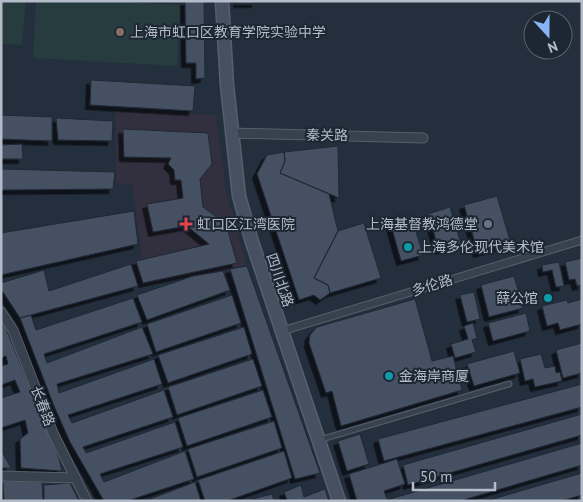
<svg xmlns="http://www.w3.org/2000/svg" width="583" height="502" font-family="'PT Sans','Noto Sans SC',sans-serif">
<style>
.medical{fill:#32303f}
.green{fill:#263c3f}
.building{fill:#455162;stroke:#1f2835;filter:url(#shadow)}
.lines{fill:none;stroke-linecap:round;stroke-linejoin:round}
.service-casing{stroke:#565f6c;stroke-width:7}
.pedestrian-casing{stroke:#565f6c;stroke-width:9}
.minor-casing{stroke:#565f6c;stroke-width:11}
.secondary-casing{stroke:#565f6c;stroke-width:15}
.service{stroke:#38414e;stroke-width:4.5}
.pedestrian{stroke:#38414e;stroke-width:7}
.minor{stroke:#38414e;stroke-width:9}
.secondary{stroke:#465061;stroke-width:12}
.education-dot{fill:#8d6e63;stroke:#1d2633;stroke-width:2}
.health-dot{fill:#e0444e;stroke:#1d2633;stroke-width:2}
.worship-dot{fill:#6b7280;stroke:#1d2633;stroke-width:2}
.culture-dot{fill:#0f9aa8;stroke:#1d2633;stroke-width:2}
.labels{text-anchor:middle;stroke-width:4;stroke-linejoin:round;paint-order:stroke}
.poi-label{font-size:14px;fill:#b4bcc9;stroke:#1d2633;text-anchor:start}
.street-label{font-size:14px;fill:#b4bcc9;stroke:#1d2633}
</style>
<defs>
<filter id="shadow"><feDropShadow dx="-4.5" dy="4.5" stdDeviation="0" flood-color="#0009"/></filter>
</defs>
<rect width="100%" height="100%" fill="#242f3e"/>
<!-- medical -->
<path class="medical" d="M115,111l101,4 10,76 21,75 -106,19 -8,-23 9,-6 -10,-72 -16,-1z"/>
<!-- green -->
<path class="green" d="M1,1h25l-4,44 -21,-1z
M36,1h70l75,4 -4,61 -144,-8z"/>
<!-- building -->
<path class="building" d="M185,1h19l1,77 -9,1v-16h-10z
M238,1h18v2h-18z
M91,80l104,6 -2,25 -103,-6z
M1,115l51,2v24l-51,-2z
M56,118l57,3 -1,20 -54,-1z
M123,129l85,4 4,31 -12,15 3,28 23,17 11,39 -94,20 -7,-22 73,-17 -22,-18 -34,6 -6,-28 36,-6 -2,-18h-6l-1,-10 -6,-6 3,-6 -47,-1z
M22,144l1,15h-22v-14z
M338,146l1,52 -59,-25 5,-12 -1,-9z
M284,152l1,9 -5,12 49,21 9,37 -24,47 14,7 2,8 -10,7 -6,-5 -15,5 -42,-126 10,-19z
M1,169l114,3 -2,17 -112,1z
M497,196l14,48 -33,9 -14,-48z
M450,207l11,37 -22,6 -11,-36z
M134,211l4,33 -137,31v-42z
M412,218l11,37 -22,6 -10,-36z
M364,223l17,55 -51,15 -2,-8 -14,-7 24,-47z
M582,258v27l-5,1 -2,-7 -6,1 -4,-18z
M559,262l5,24 -8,1 -4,-17 -9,2 -1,-7z
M131,264l7,22 -118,32 -19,-29v-6l43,-13 5,21z
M247,266l73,207 -25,6 -65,-210z
M223,271l7,19 -83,30 -10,-25 56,-19z
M514,276l9,32 -34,9 -8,-32z
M474,292l6,27 -13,3 -7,-27z
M232,295l9,28 -85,29 -9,-28z
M133,298l9,24 -98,32 3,9 95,-36 11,27 -96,30 2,9 95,-34 8,25 -94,31 4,8 92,-33 9,27 -90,30 3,6 89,-31 8,25 -83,27 4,8 81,-31 9,28 -67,22h-23l-34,-59 -16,-36 -34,-88 11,-3 5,15z
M415,299l17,62 21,-5 9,34 -121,36 -9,-35 -6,2 -17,-50 1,-8 7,-8z
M582,299v25l-22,6 -2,-7 -11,3 -5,-20 25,-6 1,3z
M526,313l4,18 -37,10 -5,-18z
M2,319l57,139 3,13 -41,-3 -1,-29 8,-6 -3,-13 -24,8v-30l19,-6 -5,-12 -14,5v-19l7,-2 -2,-8 -5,2z
M473,323l4,15 -5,2 4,12 -21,6 -4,-14 17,-5 -4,-13z
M244,327l8,27 -84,29 -10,-28z
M582,343v30l-19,5 -7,-28z
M514,351l6,22 -46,13 -7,-22z
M541,354l4,14 10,-2 1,7 4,-1 2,9 -27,6 -2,-8 -8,2 -5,-22z
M253,359l9,27 -85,29 -9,-28z
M582,384v23l-198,54 -6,-22z
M263,390l9,27 -85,29 -9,-28z
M582,414v21l-174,50 -5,-20z
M274,421l8,27 -85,29 -9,-28z
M360,434l9,30 -22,7 -9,-30z
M582,443v22l-122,36h-69l-1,-2z
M1,450l10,18h-10z
M284,451l8,27 -65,23h-22l-7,-21z
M397,459l8,25 -21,7 4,10h-31l-8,-27z
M582,473v22l-21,6h-75z
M3,481l39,1 1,19h-39z
M195,482l6,19h-56z
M70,483l9,18h-35v-16z
M301,485l3,12 21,-8 4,12h-45l3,-1 -3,-8z
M272,494l2,7 -22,-2z"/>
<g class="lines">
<!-- service casing -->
<g class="service-casing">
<path id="service" d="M319,440l190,-56"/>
</g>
<!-- pedestrian casing -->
<g class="pedestrian-casing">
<path id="pedestrian" d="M282,331l300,-91"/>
</g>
<!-- minor casing -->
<g class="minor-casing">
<path id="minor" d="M231,133l192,5
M1,312l12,18 40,103 34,68
M1,476l73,2"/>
</g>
<!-- secondary casing -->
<g class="secondary-casing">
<path id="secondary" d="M222,1l5,84 12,111 13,46 87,259"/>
</g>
<!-- service -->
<use href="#service" class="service"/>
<!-- pedestrian -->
<use href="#pedestrian" class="pedestrian"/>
<!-- minor -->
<use href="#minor" class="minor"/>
<!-- secondary -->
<use href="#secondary" class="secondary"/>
</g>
<!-- markers -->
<circle class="education-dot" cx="120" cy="32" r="5"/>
<path class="health-dot" d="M183.5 216.5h5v5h5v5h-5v5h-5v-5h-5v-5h5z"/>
<circle class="worship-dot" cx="488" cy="224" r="5"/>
<g class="culture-dot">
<circle cx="408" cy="247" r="5"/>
<circle cx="548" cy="298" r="5"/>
<circle cx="389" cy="376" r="5"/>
</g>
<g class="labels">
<!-- poi labels -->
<g class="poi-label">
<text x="130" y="37">上海市虹口区教育学院实验中学</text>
<text x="197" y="229">虹口区江湾医院</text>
<text x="478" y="229" text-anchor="end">上海基督教鸿德堂</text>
<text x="418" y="252">上海多伦现代美术馆</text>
<text x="538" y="303" text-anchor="end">薛公馆</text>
<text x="399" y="381">金海岸商厦</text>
</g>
<!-- street labels -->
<g class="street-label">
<text transform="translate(327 135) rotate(1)" y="5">秦关路</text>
<text transform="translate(280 280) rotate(71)" y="5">四川北路</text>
<text transform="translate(432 285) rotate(-17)" y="5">多伦路</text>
<text transform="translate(43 406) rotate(69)" y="5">长春路</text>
</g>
</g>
<!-- border -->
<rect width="583" height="502" fill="none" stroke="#b4bcc9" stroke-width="5"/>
<!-- north arrow -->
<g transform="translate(548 35) rotate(159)"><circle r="24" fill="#1d2633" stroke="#59626f"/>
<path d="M0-4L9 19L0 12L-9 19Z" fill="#8ab4f8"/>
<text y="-8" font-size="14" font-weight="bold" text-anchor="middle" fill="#b4bcc9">N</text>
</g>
<!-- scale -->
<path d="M413 482v8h82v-8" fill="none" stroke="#b4bcc9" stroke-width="2.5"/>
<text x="420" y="482" font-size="15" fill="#b4bcc9" stroke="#1d2633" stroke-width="4" paint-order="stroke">50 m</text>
</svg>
